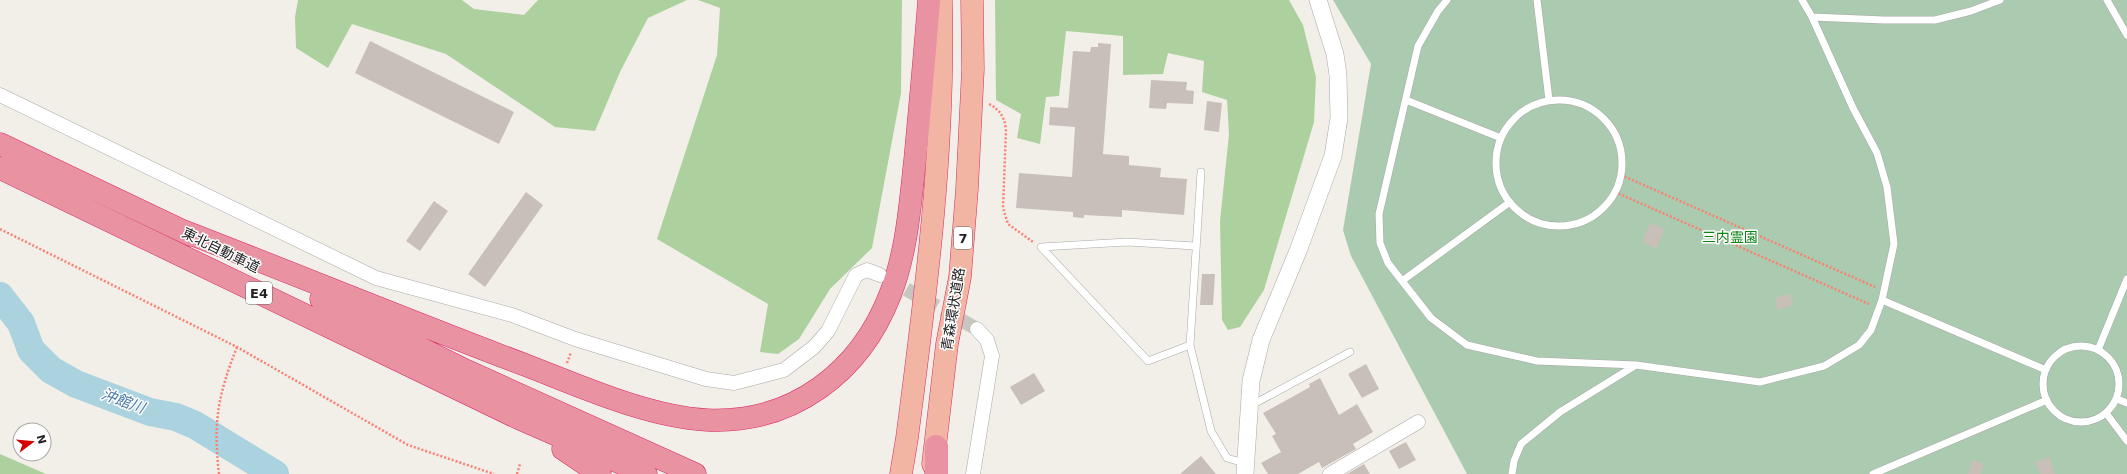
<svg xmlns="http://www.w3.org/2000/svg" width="2127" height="474" font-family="'DejaVu Sans','Noto Sans JP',sans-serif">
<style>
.forest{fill:#add19e}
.cemetery{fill:#aacbaf}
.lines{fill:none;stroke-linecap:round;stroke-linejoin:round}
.river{stroke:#aad3df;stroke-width:28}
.building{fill:#c7bfb8}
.minor-tunnel{stroke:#c8c6c1;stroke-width:14;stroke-dasharray:14 7;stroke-linecap:butt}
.service-casing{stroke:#a9a9a9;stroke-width:8}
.minor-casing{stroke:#a9a9a9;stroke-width:15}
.tertiary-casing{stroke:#a9a9a9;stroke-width:18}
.trunk-casing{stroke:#dc2a67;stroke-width:23}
.motorway-casing{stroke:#dc2a67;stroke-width:23}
.path{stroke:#fa8072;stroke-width:2.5;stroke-dasharray:2 2;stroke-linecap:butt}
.service{stroke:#fff;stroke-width:7}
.minor{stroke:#fff;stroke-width:14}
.tertiary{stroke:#fff;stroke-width:17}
.trunk{stroke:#f2b4a3;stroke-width:22}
.motorway{stroke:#e892a2;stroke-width:22}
.labels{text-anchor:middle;stroke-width:3;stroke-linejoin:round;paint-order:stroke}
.shield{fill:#fff;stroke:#646464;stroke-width:1}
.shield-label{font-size:13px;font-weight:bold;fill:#222}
.park-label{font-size:14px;fill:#0c8416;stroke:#fff}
.street-label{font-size:14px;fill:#222;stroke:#fff}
.water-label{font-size:15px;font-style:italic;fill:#4a7aab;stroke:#fff}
</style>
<rect width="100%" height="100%" fill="#f2efe9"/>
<!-- forest -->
<path class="forest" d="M298,0h164l12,9 50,6 14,-15h149l-39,18 -28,54 -25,59 -40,-4 -109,-73 -94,-30 -24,44 -32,-20 -1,-31z
M698,0h204l-1,93 -29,155 -42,41 -31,50 -21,15 -18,-2 8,-48 -111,-65 60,-184 3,-47z
M995,0h294l14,25 13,52 -2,45 -50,168 -24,37 -12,3 -6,-10 -2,-99 9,-87 -2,-34 -25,-8 2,-31 -36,-8 -5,21 -40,1v-39l-57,-5 -7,65 -13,1 -6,47 -23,-6 4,-24 -25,-14z
M0,454l46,20h-46z"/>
<!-- cemetery -->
<path class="cemetery" d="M1333,0h794v474h-660l-116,-218 -8,-26 28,-166z"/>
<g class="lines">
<!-- river -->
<path class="river" d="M0,296l21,27 10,27 20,20 25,14 74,28 26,5 19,8 80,49"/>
</g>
<!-- building -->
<path class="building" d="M370,41l144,71 -15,32 -144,-71z
M1098,43l13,1 -8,110 26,2v9l32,3 -1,9 27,2 -3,36 -62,-5v7l-38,-2v3l-11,-1v-5l-57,-4 3,-35 53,4 3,-50 -26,-2 1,-18 18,1 5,-57 17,1 1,-5h7z
M1151,80l36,2 -1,8 8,1 -1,13 -26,-1 -1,6 -17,-1z
M1207,101l15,2 -3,29 -15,-2z
M526,192l17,13 -58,82 -17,-13z
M434,201l14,10 -28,40 -14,-10z
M1650,223l15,6 -9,20 -14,-7z
M1202,274h13l-2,31h-13z
M1790,293l3,12 -15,5 -3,-12z
M1366,364l13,25 -17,9 -14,-24z
M1034,373l11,18 -24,14 -11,-18z
M1320,378l19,37 18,-11 16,28 -20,12 3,5 -34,19 -3,-6 -21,12h-30l-7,-11 20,-11 -9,-16 4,-2 -13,-21 47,-26 -1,-3z
M1406,442l10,18 -17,9 -10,-18z
M1201,456l15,18h-36z
M2049,457l6,17h-15l-5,-12z
M1972,460l12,4 -3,10h-13z
M1364,464l6,10h-23z"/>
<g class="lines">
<!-- minor-tunnel -->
<path class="minor-tunnel" d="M888,279l89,50"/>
<!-- service casing -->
<g class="service-casing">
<path id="service" d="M1447,0l-9,11 -20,35 -39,168 1,29 8,20 43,55 36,27 70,16 99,4 124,17 64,-16 35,-21 12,-15 11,-30 12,-56 -7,-57 -10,-34 -24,-45 -41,-91 -10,-17
M1537,0l12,100
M2107,0l20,35
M1812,17l72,3h51l36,-9 29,-11
M1496 163a63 63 0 1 1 126 0a63 63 0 1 1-126 0Z
M1406,100l95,38
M1201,172l-11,173 21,86 16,27 17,5
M1402,281l108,-79
M1882,300l164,70
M1190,345l-42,16 -107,-114 86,-5 68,4
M2043 384a38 38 0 1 1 76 0a38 38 0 1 1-76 0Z
M2098,350l29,-71
M2117,399l10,4
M1250,406l100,-54
M2106,413l21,28
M1512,474l2,-13 7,-17 39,-32 76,-47
M1873,474l174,-74"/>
</g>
<!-- minor casing -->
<g class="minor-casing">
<path id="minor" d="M0,95l376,183 136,37 63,24 131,40 28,4 50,-13 30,-23 14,-16 28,-56 11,-5 13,5
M973,474l19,-118 -5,-16 -10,-11
M1330,474l88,-52"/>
</g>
<!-- tertiary casing -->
<g class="tertiary-casing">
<path id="tertiary" d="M1245,474l6,-93 10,-41 37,-89 35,-95 6,-38 -1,-43 -3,-21 -17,-54"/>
</g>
<!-- trunk casing -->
<g class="trunk-casing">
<path id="trunk" d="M933,464l14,-120 13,-67 7,-88 6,-120 -1,-69
M901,474l6,-36c19,-145 38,-291 34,-438"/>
</g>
<!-- motorway casing -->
<g class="motorway-casing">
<path id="motorway" d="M0,144l191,91
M0,168l518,250 128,56
M178,229c117,45 233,93 350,137 54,21 121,51 179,54 86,4 153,-48 183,-125 17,-43 20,-90 25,-135 5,-54 10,-107 14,-160
M321,299l146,72 228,103
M936,446v28
M563,449l37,25"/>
</g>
<!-- path -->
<path class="path" d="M989,104c11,6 15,12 17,25l-3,79 5,16 25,18
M1621,175l254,112
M1615,192l254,112
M0,229l237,118 171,98 86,29
M567,363l4,-11
M219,474c-6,-52 -1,-79 18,-127
M517,474l3,-10"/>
<!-- service -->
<use href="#service" class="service"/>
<!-- minor -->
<use href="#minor" class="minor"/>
<!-- tertiary -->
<use href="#tertiary" class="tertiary"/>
<!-- trunk -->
<use href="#trunk" class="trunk"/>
<!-- motorway -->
<use href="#motorway" class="motorway"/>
</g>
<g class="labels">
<!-- shield labels -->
<g class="shield">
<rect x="954" y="227" width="18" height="22" rx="3"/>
<rect x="246" y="282" width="26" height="22" rx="3"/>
</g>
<g class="shield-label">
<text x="963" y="243">7</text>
<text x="259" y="298">E4</text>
</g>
<!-- park labels -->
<g class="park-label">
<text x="1730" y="242">三内霊園</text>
</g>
<!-- street labels -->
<g class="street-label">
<text transform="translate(221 250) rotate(26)" y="5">東北自動車道</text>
<text transform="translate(953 309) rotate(-81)" y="5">青森環状道路</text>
</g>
<!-- water labels -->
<g class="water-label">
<text transform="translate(123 401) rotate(20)" y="5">沖館川</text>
</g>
</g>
<!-- north arrow -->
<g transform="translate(32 442) rotate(74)"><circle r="19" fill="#ffffff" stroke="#a7a7a7"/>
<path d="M0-3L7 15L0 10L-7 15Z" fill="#d40000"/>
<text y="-6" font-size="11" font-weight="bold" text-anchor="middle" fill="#222222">N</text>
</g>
</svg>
